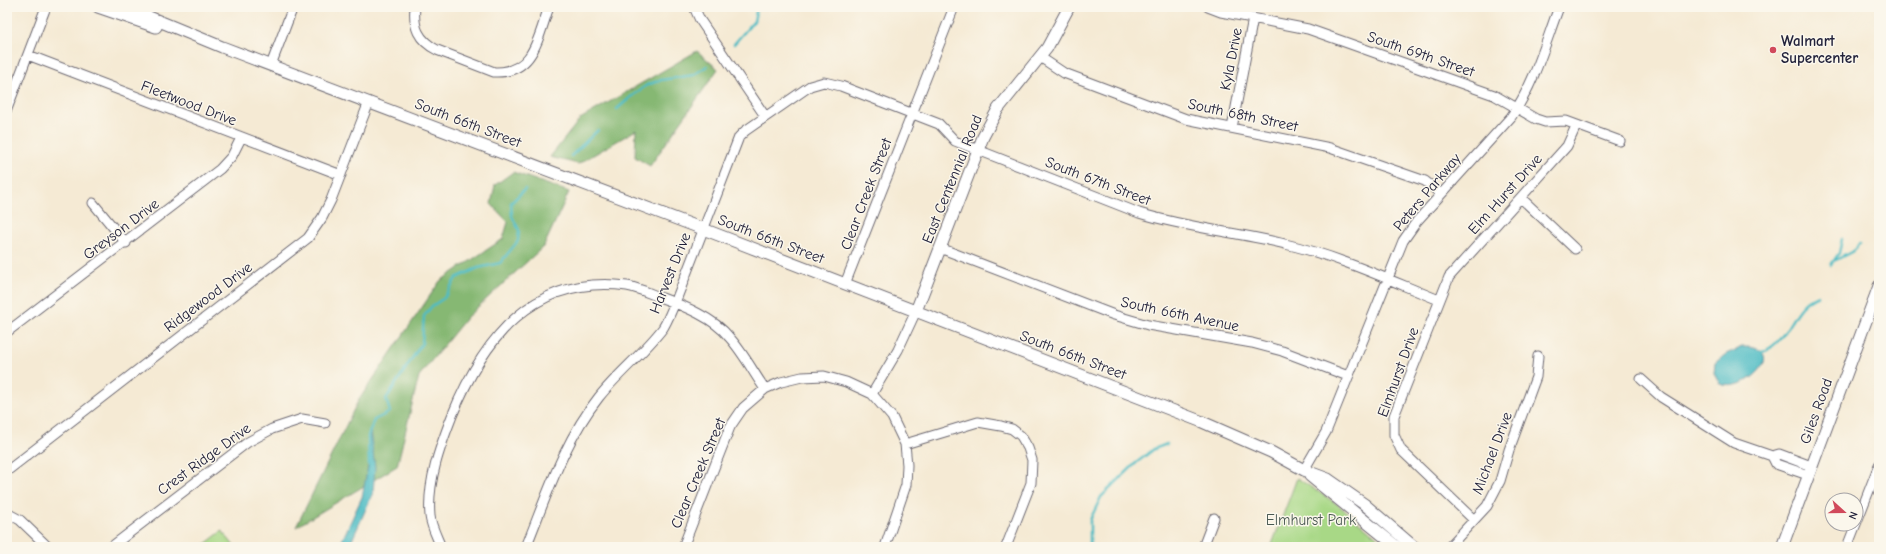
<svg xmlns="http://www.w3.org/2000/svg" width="1886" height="554" font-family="'Comic Neue',sans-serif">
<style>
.green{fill:#a8d886;stroke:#657d60}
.forest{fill:#86b873;stroke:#546d57}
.water{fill:#4dbcc4;stroke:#386f80}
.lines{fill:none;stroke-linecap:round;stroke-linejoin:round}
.stream{stroke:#4dbcc4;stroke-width:2.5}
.minor-casing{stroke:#6c6871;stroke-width:11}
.tertiary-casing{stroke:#6c6871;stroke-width:13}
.minor{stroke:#fff;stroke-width:9}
.tertiary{stroke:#fff;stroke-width:11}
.poi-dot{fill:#d1495b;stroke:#fbf7ec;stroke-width:1.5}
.labels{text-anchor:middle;stroke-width:3;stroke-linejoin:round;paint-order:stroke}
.poi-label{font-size:15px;font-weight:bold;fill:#22223b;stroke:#fbf7ec;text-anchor:start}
.street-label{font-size:15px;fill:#22223b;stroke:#fbf7ec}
.park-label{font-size:15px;fill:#4a5952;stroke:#fbf7ec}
</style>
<rect width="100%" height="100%" fill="#fbf7ec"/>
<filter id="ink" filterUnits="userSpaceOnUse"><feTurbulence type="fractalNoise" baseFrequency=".025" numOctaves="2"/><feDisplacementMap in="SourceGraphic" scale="8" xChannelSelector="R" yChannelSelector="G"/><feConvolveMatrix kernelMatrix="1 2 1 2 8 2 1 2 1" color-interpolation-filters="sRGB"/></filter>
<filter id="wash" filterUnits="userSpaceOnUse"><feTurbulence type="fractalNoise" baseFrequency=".012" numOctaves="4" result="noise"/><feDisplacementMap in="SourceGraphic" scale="16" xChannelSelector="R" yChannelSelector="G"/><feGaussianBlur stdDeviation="0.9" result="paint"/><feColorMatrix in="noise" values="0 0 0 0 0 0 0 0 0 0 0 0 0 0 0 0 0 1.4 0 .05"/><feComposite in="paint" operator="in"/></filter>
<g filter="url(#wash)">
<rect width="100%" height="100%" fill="#f5ead4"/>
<!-- green -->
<path class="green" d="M1297,478l40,26 52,43h-118z
M222,531l13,16h-34z"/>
<!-- forest -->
<path class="forest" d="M697,51l21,18 -68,97 -15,-9 1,-27 -58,34 -28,-7 30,-38z
M513,172l56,20 -25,54 -77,71 -48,59 -22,90 -101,61 62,-126 82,-120 63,-42 5,-17 -17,-18 4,-19z"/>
<!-- water -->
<path class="water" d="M1742,347c49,-1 7,48 -22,37l-6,-10 1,-11 11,-9z
M370,431l5,36 -2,26 -24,54h-10l23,-50 7,-36z"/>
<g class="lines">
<!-- stream -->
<path class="stream" d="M734,44l20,-23 3,-14
M617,109l15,-13 15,-11 14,-5 33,-5 13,-9
M571,156l27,-26
M1836,260l19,-10 5,-6
M1831,265l8,-12 3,-14
M1762,352c30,-12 26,-45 56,-57
M369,465l-1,-29 6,-16 16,-8 -4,-13 36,-56 2,-27 8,-10 12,-8 12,-20 22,-10 22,-5 18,-22 1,-11 -7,-14 -1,-13 14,-14
M1090,547v-27l11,-23 35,-34 18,-14 13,-5"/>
</g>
</g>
<g filter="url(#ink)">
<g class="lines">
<!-- minor casing -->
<g class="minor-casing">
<path id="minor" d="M415,7c-2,20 3,33 22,43l57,22c40,2 44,-35 55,-65
M694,7l6,13 65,96
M1208,7l13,5 87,17 186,66 42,24 9,3 21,-1 54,20
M28,55l313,120
M1040,57l24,16 122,46 144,29 95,33 16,13
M271,65l22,-58
M7,109l39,-102
M1232,128l21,-110
M1521,198l54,51
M93,203l33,40
M940,248l174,67 34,10 104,18 30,8 66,25
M845,284l109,-277
M7,332l213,-163 12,-13 9,-18
M1641,379l20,18 73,46 38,13 7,-2 32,12
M872,394l26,-44 18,-39
M905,444l73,-22 23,4 11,3 9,7 7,12 4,12 -1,23 -25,64
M1772,456l4,8 32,11
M1304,470l22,-38 77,-191 14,-20 94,-104c23,-32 34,-73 48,-110
M7,471l301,-233 14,-20 9,-18 38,-98
M7,513l13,7 28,27
M1474,520l-73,-70 -7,-15v-19l55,-139 118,-131 9,-20
M111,547l137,-105 24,-13 30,-10 23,4
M441,547c-4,-10 -10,-21 -11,-31 -3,-34 10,-69 22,-100 32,-79 82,-142 175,-130 12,2 24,8 35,12 22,8 52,20 67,39 14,15 24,35 36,52
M526,547c21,-52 38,-106 73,-150 20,-25 45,-44 64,-69 5,-8 8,-17 12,-25l64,-166 6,-6 65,-45 14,-4 17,4 98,38 16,17 184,72c48,15 98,19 146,31 53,12 104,36 154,56
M683,547l47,-120 13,-19 22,-19 16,-7 21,-5 22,-1 22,6 26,12 20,23 13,27 2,21 -1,20 -21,62
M1203,547l11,-29
M1449,547l38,-41 13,-25 9,-31 27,-73 2,-21
M1847,547l32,-82"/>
</g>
<!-- tertiary casing -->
<g class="tertiary-casing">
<path id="tertiary" d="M98,7l58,20
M125,7l97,40 481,182 497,192 71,31 33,18 24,9 36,25 50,43
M916,311l67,-174 15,-28 49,-61 22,-41
M1310,476l87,71
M1782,547l97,-261"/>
</g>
<!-- minor -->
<use href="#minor" class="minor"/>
<!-- tertiary -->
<use href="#tertiary" class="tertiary"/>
</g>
</g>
<!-- markers -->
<circle class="poi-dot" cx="1773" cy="50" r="4"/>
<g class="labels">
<!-- poi labels -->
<g class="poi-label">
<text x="1781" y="46">Walmart<tspan x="1781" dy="17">Supercenter</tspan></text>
</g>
<!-- street labels -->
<g class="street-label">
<text transform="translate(1421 54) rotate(19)" y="5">South 69th Street</text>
<text transform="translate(1231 59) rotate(-79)" y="5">Kyla Drive</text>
<text transform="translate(189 103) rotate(21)" y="5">Fleetwood Drive</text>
<text transform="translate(1243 115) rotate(12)" y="5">South 68th Street</text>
<text transform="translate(468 123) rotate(21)" y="5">South 66th Street</text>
<text transform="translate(952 179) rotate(-68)" y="5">East Centennial Road</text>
<text transform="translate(1098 181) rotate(21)" y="5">South 67th Street</text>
<text transform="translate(1427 192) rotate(-50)" y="5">Peters Parkway</text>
<text transform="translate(866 194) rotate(-69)" y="5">Clear Creek Street</text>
<text transform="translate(1505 194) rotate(-48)" y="5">Elm Hurst Drive</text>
<text transform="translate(121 229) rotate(-37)" y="5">Greyson Drive</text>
<text transform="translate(771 239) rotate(21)" y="5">South 66th Street</text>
<text transform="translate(670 273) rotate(-68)" y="5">Harvest Drive</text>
<text transform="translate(208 297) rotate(-37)" y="5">Ridgewood Drive</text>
<text transform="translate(1180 314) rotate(12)" y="5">South 66th Avenue</text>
<text transform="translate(1073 355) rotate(21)" y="5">South 66th Street</text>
<text transform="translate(1398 372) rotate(-70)" y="5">Elmhurst Drive</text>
<text transform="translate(1816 411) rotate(-70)" y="5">Giles Road</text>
<text transform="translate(1492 453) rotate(-69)" y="5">Michael Drive</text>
<text transform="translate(204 459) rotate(-36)" y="5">Crest Ridge Drive</text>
<text transform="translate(698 473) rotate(-67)" y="5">Clear Creek Street</text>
</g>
<!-- park labels -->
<g class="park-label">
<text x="1311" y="525">Elmhurst Park</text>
</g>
</g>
<!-- margin -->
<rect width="1886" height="554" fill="none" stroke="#fbf7ec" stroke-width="24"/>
<!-- north arrow -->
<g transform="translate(1844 512) rotate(111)"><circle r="19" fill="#fbf7ec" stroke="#a4a2a5"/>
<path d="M0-3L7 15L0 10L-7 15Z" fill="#d1495b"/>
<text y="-6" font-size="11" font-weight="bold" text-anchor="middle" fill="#22223b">N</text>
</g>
</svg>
